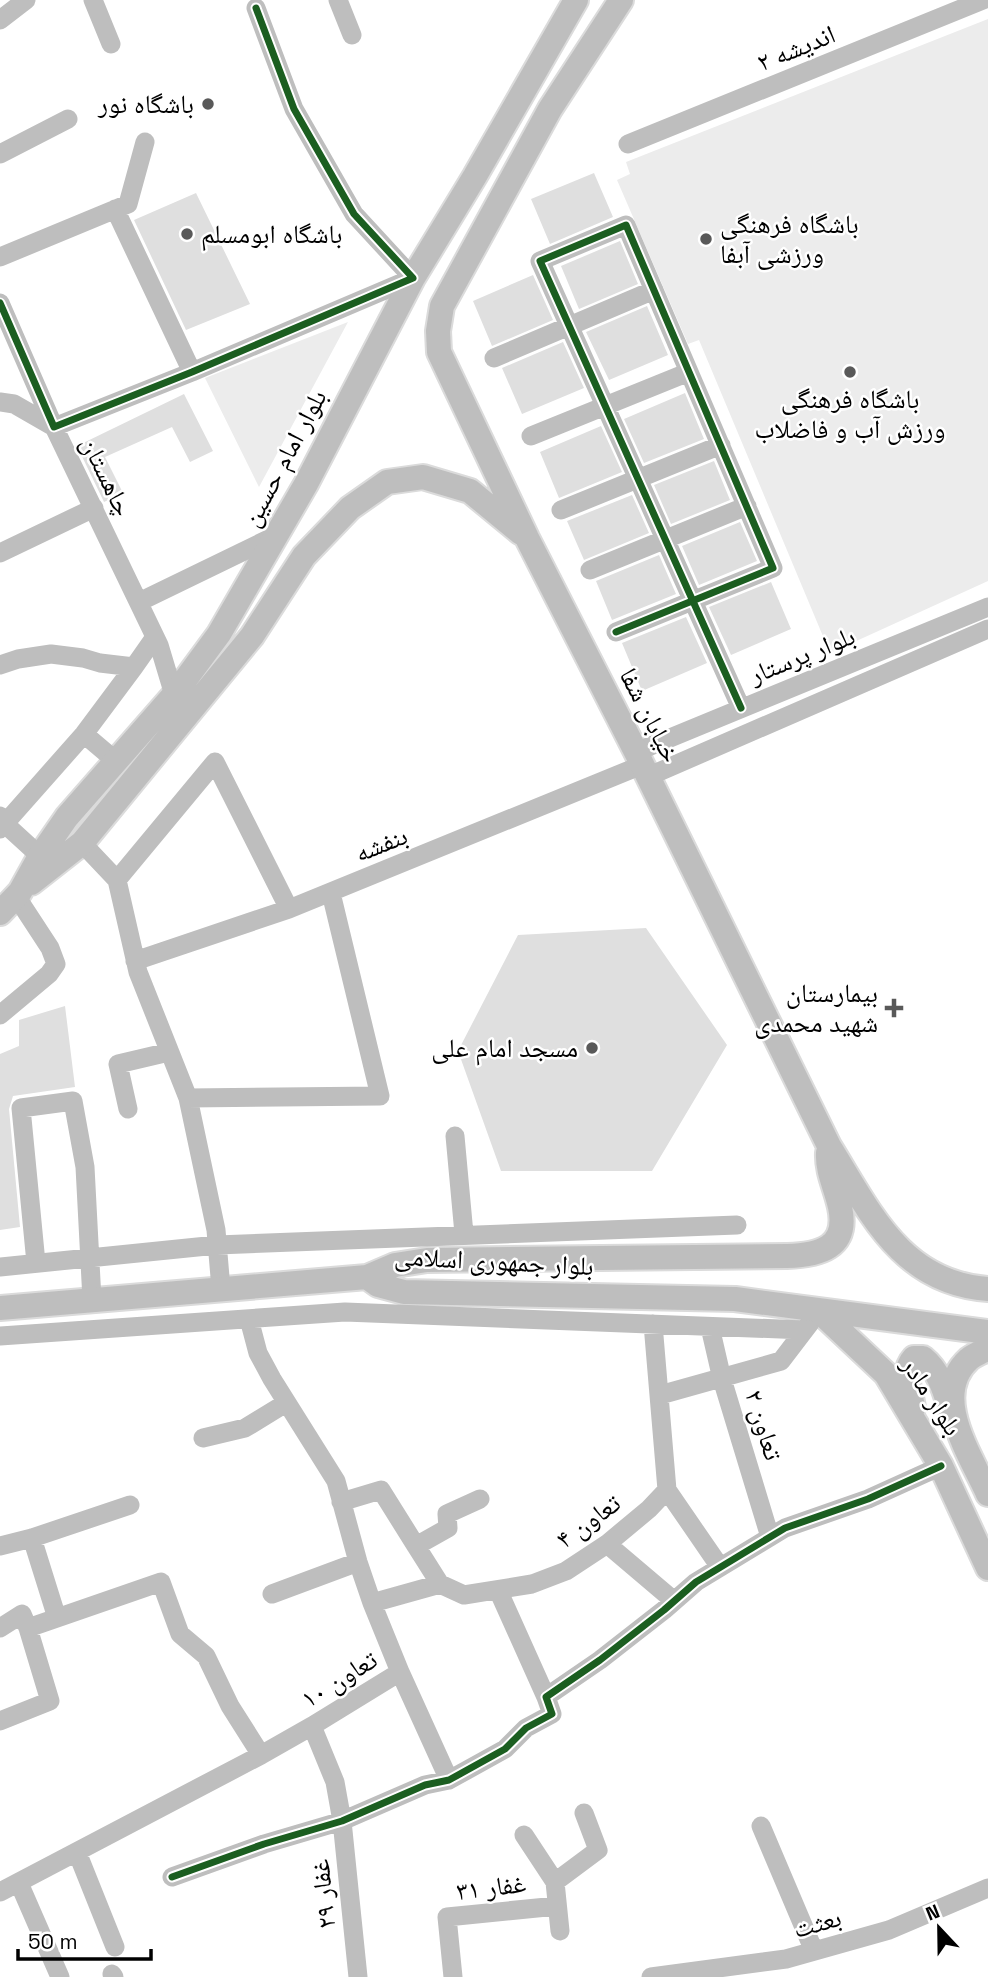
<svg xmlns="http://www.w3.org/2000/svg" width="988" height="1977" font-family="'Space Grotesk','Noto Naskh Arabic',sans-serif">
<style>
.green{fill:#ececec}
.building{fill:#dfdfdf}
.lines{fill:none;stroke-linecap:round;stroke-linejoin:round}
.major-casing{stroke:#dbdbdb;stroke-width:28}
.minor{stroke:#bebebe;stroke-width:19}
.major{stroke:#bebebe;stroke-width:24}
.cycleway-casing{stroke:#fff;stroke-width:11}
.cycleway{stroke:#1b5e20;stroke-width:7}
.poi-dot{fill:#595959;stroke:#fff;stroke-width:2.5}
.labels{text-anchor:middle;stroke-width:5;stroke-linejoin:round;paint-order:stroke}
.street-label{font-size:26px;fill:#000;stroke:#fff}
.poi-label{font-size:26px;fill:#000;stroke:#fff;text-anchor:end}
</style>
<rect width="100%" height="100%" fill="#fff"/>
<!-- green -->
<path class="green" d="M988,19v562l-158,72 -131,-313 -11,4 -71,-164 13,-6 -4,-12z
M348,322l-89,165 -54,-109z"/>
<!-- building -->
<path class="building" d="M594,173l19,44 -63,27 -19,-45z
M196,193l54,111 -64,26 -52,-110z
M620,241l18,43 -59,25 -18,-43z
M533,275l20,45 -61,26 -19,-45z
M647,306l21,49 -59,25 -23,-48z
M563,342l21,46 -62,26 -20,-46z
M685,393l19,46 -60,24 -20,-44z
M184,394l29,57 -23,11 -18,-35 -67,30 18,36 -19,9 -27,-56z
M601,426l21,46 -63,26 -19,-46z
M714,461l16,39 -59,24 -17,-39z
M632,495l17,38 -65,27 -17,-39z
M740,522l17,39 -58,24 -17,-39z
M659,555l17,39 -64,26 -16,-39z
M771,582l20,47 -60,26 -22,-48z
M686,617l21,46 -65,28 -20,-48z
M646,928l81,117 -75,126h-151l-43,-120 60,-116z
M65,1006l10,81 -62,9 -4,13 11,118 -20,3v-176l19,-8v-26z"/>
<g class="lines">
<!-- major casing -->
<g class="major-casing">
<path id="major" d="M621,0l-71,109 -108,197 -4,25 1,21 88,186 109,214 193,394c41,66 72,137 159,143
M31,883l51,-40 170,-207 52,-80 46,-48 37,-26 36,-5 47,14 51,42
M0,913l20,-21 20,-36 27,-39 107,-122 45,-61 87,-150 107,-206 62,-102 101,-176
M367,1277l28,-12 32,-5 360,-4c32,-1 62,-8 53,-49 -4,-19 -13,-35 -12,-54
M0,1308l367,-31 11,8 26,7 331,7 253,33
M819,1311l67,63 55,92 47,102
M988,1348c-6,4 -14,7 -19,11 -40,36 2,97 19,135
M913,1408c-2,-17 -12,-36 1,-50h9c16,13 21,31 27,50"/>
</g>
<!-- minor -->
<path class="minor" d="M93,0l18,44
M338,0l14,35
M0,20l26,-20
M628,144l355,-144
M0,154l68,-35
M115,209l77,163
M0,257l128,-53 17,-62
M0,303l54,124 138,-55 221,-94 -59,-64 -60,-105 -38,-101
M494,358l160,-68
M0,402l14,2 40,23 105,218 15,50
M531,436l158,-64
M561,510l160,-65
M0,553l94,-45
M590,570l157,-64
M139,602l138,-67
M616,632l157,-64 -147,-343 -86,36 201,447
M0,665l18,-6 33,-5 32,4 17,5 34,4 21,-30
M84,734l33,28
M636,752l352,-145
M647,777l341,-148
M0,816l5,8 35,32
M0,829l84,-95 50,-67
M82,843l35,37 21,92 50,126 28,132 5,59
M117,880l98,-118 74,147
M135,961l154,-52 353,-144
M0,1015l49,-41 7,-10 -6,-16 -34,-52
M188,1098l192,-2 -49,-203
M128,1109l-10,-45 51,-12
M455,1136l9,98
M36,1263l-15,-155 52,-7 12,66 7,133
M0,1267l217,-22 520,-20
M653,1324l14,166 53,77
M710,1327l12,52 48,158
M0,1336l345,-24 459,18
M660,1395l121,-34 29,-38
M203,1438l42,-10 41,-25
M341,1502l40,-12 35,56
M32,1538l25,80
M607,1544l66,56
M0,1546l32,-8 98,-33
M440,1584l-24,-38 32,-18 -1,-14 33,-15
M498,1590l48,107
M272,1594l86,-32
M372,1603l68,-19 24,11 68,-11 34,-13 41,-27 42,-35 18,-19
M0,1628l22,-14 6,14 133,-46 19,52 26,22 24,50 31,49
M400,1672l49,108
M0,1721l50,-20 -22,-73
M312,1726l23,56 7,39 16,156
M761,1826l53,125
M524,1835l31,47 5,49
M77,1852l38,95
M172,1877l92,-33 78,-23 83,-36 24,-5 56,-31 21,-21 26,-14 -6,-17 54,-37 64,-50 32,-28 89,-54 83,-29 73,-33
M555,1882l43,-32 -14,-37
M19,1883l41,94
M0,1892l261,-137 51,-29 88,-54 -28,-69 -14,-41 -22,-81 -64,-102 -14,-26 -9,-34
M112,1974l2,3
M453,1977l-6,-60 110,-11
M651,1977l135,-18 103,-29 99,-42"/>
<!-- major -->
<use href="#major" class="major"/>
<!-- cycleway casing -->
<g class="cycleway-casing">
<path id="cycleway" d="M0,303l54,124 138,-55 221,-94 -59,-64 -60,-105 -38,-101
M616,632l157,-64 -147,-343 -86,36 201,447
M172,1877l92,-33 78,-23 83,-36 24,-5 56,-31 21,-21 26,-14 -6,-17 54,-37 64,-50 32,-28 89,-54 83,-29 73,-33"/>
</g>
<!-- cycleway -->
<use href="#cycleway" class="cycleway"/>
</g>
<!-- markers -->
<g class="poi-dot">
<circle cx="208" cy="104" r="7"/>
<circle cx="187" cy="234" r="7"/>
<circle cx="706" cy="239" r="7"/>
<circle cx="850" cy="372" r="7"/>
<path d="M890.5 997.5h7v7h7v7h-7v7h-7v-7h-7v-7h7z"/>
<circle cx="592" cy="1048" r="7"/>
</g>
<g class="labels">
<!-- street labels -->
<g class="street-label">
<text transform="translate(796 48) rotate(-22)" y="9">اندیشه ۲</text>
<text transform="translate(284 458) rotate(-62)" y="9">بلوار امام حسین</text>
<text transform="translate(107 476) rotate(64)" y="9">چاهستان</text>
<text transform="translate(802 655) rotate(-22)" y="9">بلوار پرستار</text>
<text transform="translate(650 715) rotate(63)" y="9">خیابان شفا</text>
<text transform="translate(381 844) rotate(-22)" y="9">بنفشه</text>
<text transform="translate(494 1261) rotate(3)" y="9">بلوار جمهوری اسلامی</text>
<text transform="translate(932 1396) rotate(57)" y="9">بلوار مادر</text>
<text transform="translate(764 1425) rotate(73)" y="9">تعاون ۲</text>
<text transform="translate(588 1521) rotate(-36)" y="9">تعاون ۴</text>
<text transform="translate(339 1679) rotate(-32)" y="9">تعاون ۱۰</text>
<text transform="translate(491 1887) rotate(-7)" y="9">غفار ۳۱</text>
<text transform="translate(323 1894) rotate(-96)" y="9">غفار ۲۹</text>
<text transform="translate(817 1923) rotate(-16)" y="9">بعثت</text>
</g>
<!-- poi labels -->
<g class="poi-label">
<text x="194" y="113">باشگاه نور</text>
<text x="720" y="233" text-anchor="start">باشگاه فرهنگی<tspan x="720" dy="30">ورزشی آبفا</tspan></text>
<text x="201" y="243" text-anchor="start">باشگاه ابومسلم</text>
<text x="850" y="408" text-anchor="middle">باشگاه فرهنگی<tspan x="850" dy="30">ورزش آب و فاضلاب</tspan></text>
<text x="878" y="1002">بیمارستان<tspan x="878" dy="30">شهید محمدی</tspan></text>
<text x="578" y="1057">مسجد امام علی</text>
</g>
</g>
<!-- north arrow -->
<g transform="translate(939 1928) rotate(338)" stroke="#ffffff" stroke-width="5" paint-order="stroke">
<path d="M0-5L12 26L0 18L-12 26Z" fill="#000000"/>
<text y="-10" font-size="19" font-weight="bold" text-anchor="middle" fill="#000000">N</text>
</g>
<!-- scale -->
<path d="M18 1949v10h133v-10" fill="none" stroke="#000000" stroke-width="3.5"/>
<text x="28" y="1949" font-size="21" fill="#000000" stroke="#ffffff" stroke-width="5" paint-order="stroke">50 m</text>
</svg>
